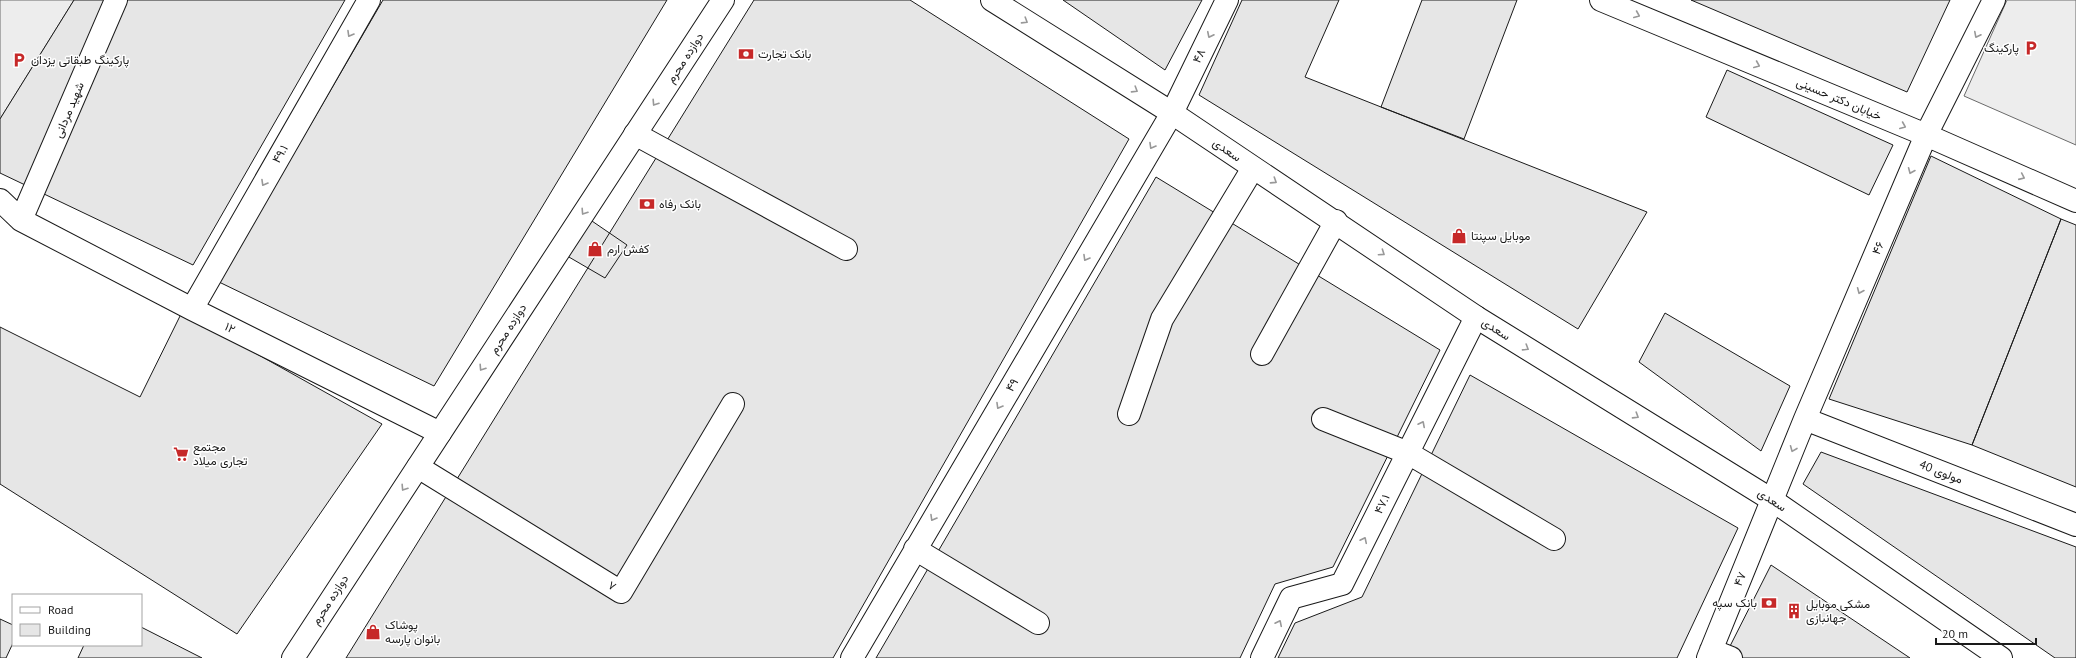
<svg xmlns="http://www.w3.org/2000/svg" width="2076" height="658" font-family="'PT Sans',Vazirmatn,sans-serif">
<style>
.built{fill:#ededed;stroke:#6a6a6a}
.building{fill:#e6e6e6;stroke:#1a1a1a}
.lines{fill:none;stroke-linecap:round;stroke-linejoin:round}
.minor-casing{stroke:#1a1a1a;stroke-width:24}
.major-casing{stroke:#1a1a1a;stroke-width:24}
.minor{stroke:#fff;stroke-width:22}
.major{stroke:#fff;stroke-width:22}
.oneway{stroke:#989898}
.labels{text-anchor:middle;stroke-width:3;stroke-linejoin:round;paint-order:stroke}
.poi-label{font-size:12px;fill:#1a1a1a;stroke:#fff;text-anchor:start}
.street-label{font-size:12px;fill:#1a1a1a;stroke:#fff}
</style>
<rect width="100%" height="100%" fill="#fff"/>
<!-- built -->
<path class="built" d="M0,0h74l-74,119z
M2007,0h69v145l-112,-49z"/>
<!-- building -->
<path class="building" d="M74,0h271l-152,265 -193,-92v-54z
M383,0h284l-233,386 -215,-104z
M754,0h156l219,139 -296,519h-487z
M1063,0h139l-37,70z
M1242,0h97l-34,77 342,135 -69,117 -379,-234z
M1422,0h95l-53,139 -83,-32z
M1691,0h259l-43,92z
M1727,70l166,75 -24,50 -163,-78z
M1931,156l130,63 -89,226 -143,-46z
M1156,177l284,173 -107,217 -58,17 -35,74h-364z
M589,219l38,26 -22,33 -43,-25z
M2061,219l15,6v262l-104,-42z
M182,312l200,112 -145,210 -237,-150v-157l140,70z
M1665,313l125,73 -29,65 -122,-89z
M1470,375l268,153 -61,130h-399l17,-35 67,-26z
M1821,452l255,95v111h-21l-252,-174z
M1771,565l139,93h-186z
M0,619l13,6v18l-7,15h-6z
M141,627l61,31h-124l6,-13h57z"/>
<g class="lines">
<!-- minor casing -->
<g class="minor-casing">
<path id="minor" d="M1601,0l325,135 150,66
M635,134l211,115
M0,200l21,20 171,89 248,124
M21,220l95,-220
M192,309l177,-309
M1262,354l74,-133
M1129,414l33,-95 91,-151
M1323,419l85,34 146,86
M1805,419l271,106
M418,467l203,125 112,-188
M915,549l123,74
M1711,650l20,8
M852,658l320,-545 55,-113
M1262,658l29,-60 51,-14 134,-267
M1708,658l97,-239 121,-284 68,-135"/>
</g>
<!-- major casing -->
<g class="major-casing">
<path id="major" d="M992,0l180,113 304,204 296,183 229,158
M293,658l430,-658"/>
</g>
<!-- minor -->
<use href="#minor" class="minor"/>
<!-- major -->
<use href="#major" class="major"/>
</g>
<!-- one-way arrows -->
<defs><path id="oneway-chevron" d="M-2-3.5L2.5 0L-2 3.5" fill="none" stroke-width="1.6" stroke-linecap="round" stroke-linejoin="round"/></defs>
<g class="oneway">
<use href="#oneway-chevron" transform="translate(1637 15) rotate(23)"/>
<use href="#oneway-chevron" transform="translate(1025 21) rotate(32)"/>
<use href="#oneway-chevron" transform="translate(350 34) rotate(120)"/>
<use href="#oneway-chevron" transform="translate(1210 35) rotate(116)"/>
<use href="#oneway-chevron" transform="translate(1977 35) rotate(117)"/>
<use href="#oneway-chevron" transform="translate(1757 65) rotate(23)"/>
<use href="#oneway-chevron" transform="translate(1135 90) rotate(32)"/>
<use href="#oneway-chevron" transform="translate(655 103) rotate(123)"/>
<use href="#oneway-chevron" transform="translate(1903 126) rotate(23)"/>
<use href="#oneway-chevron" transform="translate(1152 146) rotate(120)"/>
<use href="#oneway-chevron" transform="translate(1911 171) rotate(113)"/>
<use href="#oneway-chevron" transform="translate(2022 177) rotate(24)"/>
<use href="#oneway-chevron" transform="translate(1274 181) rotate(33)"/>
<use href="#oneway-chevron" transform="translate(264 183) rotate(120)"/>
<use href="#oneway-chevron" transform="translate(584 212) rotate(123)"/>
<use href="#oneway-chevron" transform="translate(1382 253) rotate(34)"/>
<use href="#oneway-chevron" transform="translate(1086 258) rotate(120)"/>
<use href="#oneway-chevron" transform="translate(1860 291) rotate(113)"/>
<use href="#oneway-chevron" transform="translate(1526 348) rotate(32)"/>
<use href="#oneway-chevron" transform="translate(482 368) rotate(123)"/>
<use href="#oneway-chevron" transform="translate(999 406) rotate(120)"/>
<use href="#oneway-chevron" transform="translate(1636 416) rotate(32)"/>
<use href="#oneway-chevron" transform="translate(1422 424) rotate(-63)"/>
<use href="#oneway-chevron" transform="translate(1793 449) rotate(112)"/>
<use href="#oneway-chevron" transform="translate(404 488) rotate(123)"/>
<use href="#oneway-chevron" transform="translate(933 518) rotate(120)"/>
<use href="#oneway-chevron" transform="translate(1364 540) rotate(-64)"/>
<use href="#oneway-chevron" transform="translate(1279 623) rotate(-64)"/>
</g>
<!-- icons -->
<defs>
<g id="parking-bare" transform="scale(1.2)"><path d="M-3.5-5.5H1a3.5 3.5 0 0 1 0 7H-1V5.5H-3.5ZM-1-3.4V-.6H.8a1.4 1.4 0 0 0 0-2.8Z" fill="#c62828" stroke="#fff" stroke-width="2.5" paint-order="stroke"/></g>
<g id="bank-bare" transform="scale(1.2)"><path d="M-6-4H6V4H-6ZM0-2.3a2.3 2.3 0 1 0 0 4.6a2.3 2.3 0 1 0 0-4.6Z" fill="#c62828" stroke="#fff" stroke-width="2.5" paint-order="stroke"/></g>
<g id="shop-bare" transform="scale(1.2)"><path d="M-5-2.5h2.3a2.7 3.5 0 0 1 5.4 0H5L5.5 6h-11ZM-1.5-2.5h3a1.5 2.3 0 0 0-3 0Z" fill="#c62828" stroke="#fff" stroke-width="2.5" paint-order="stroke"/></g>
<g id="supermarket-bare" transform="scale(1.2)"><path d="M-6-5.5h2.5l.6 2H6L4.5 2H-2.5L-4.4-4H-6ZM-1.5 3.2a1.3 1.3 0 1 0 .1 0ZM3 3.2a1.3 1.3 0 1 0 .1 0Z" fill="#c62828" stroke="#fff" stroke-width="2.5" paint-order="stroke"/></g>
<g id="building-bare" transform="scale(1.2)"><path d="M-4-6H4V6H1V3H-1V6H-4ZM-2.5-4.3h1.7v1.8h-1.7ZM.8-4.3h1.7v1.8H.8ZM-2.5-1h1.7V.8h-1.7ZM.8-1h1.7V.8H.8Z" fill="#c62828" stroke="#fff" stroke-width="2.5" paint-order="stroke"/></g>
</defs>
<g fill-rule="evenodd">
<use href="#parking-bare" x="2031" y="48"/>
<use href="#bank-bare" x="746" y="54"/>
<use href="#parking-bare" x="19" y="60"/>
<use href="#bank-bare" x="647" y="204"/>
<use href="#shop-bare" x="1459" y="236"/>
<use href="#shop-bare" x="595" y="249"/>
<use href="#supermarket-bare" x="181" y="454"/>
<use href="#bank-bare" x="1769" y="603"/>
<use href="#building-bare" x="1794" y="611"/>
<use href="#shop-bare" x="373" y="632"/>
</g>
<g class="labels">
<!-- poi labels -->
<g class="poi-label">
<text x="2019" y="52" text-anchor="end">پارکینگ</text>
<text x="758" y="58">بانک تجارت</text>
<text x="31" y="64">پارکینگ طبقاتی یزدان</text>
<text x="659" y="208">بانک رفاه</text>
<text x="1471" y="240">موبایل سپنتا</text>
<text x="607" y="253">کفش ارم</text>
<text x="193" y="451">مجتمع<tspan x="193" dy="14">تجاری میلاد</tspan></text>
<text x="1757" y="607" text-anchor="end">بانک سپه</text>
<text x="1806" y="608">مشکی موبایل<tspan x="1806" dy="14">جهانبازی</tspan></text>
<text x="385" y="629">پوشاک<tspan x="385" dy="14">بانوان پارسه</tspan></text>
</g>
<!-- street labels -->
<g class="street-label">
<text transform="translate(1199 56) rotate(-64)" y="4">۴۸</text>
<text transform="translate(685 58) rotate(-57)" y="4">دوازده محرم</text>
<text transform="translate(1839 99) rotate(23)" y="4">خیابان دکتر حسینی</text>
<text transform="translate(69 110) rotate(-67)" y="4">شهید مردانی</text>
<text transform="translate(1227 150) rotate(34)" y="4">سعدی</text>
<text transform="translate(280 154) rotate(-60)" y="4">۴۹.۱</text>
<text transform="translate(1878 248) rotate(-67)" y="4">۴۶</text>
<text transform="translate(230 328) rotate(27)" y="4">۱۲</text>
<text transform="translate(508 329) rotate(-57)" y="4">دوازده محرم</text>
<text transform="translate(1496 329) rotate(32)" y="4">سعدی</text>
<text transform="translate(1012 385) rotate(-60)" y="4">۴۹</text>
<text transform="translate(1941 472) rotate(21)" y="4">مولوی 40</text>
<text transform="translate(1772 500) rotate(33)" y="4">سعدی</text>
<text transform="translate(1382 504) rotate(-64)" y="4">۴۷.۱</text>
<text transform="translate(1740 579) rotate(-68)" y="4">۴۷</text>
<text transform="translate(612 586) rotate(31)" y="4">۷</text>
<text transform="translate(330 600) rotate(-57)" y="4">دوازده محرم</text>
</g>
</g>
<!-- legend -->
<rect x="12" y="594" width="130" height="52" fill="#ffffff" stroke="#a3a3a3"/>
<rect x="20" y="607" width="20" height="6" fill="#ffffff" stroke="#a3a3a3"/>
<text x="48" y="614" font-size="12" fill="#1a1a1a">Road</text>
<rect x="20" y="624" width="20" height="12" fill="#e6e6e6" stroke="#a3a3a3"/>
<text x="48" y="634" font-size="12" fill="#1a1a1a">Building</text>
<!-- scale -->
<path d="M1936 638v6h100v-6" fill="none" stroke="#1a1a1a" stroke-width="2"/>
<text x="1942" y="638" font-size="12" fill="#1a1a1a" stroke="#ffffff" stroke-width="3" paint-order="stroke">20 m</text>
</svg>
